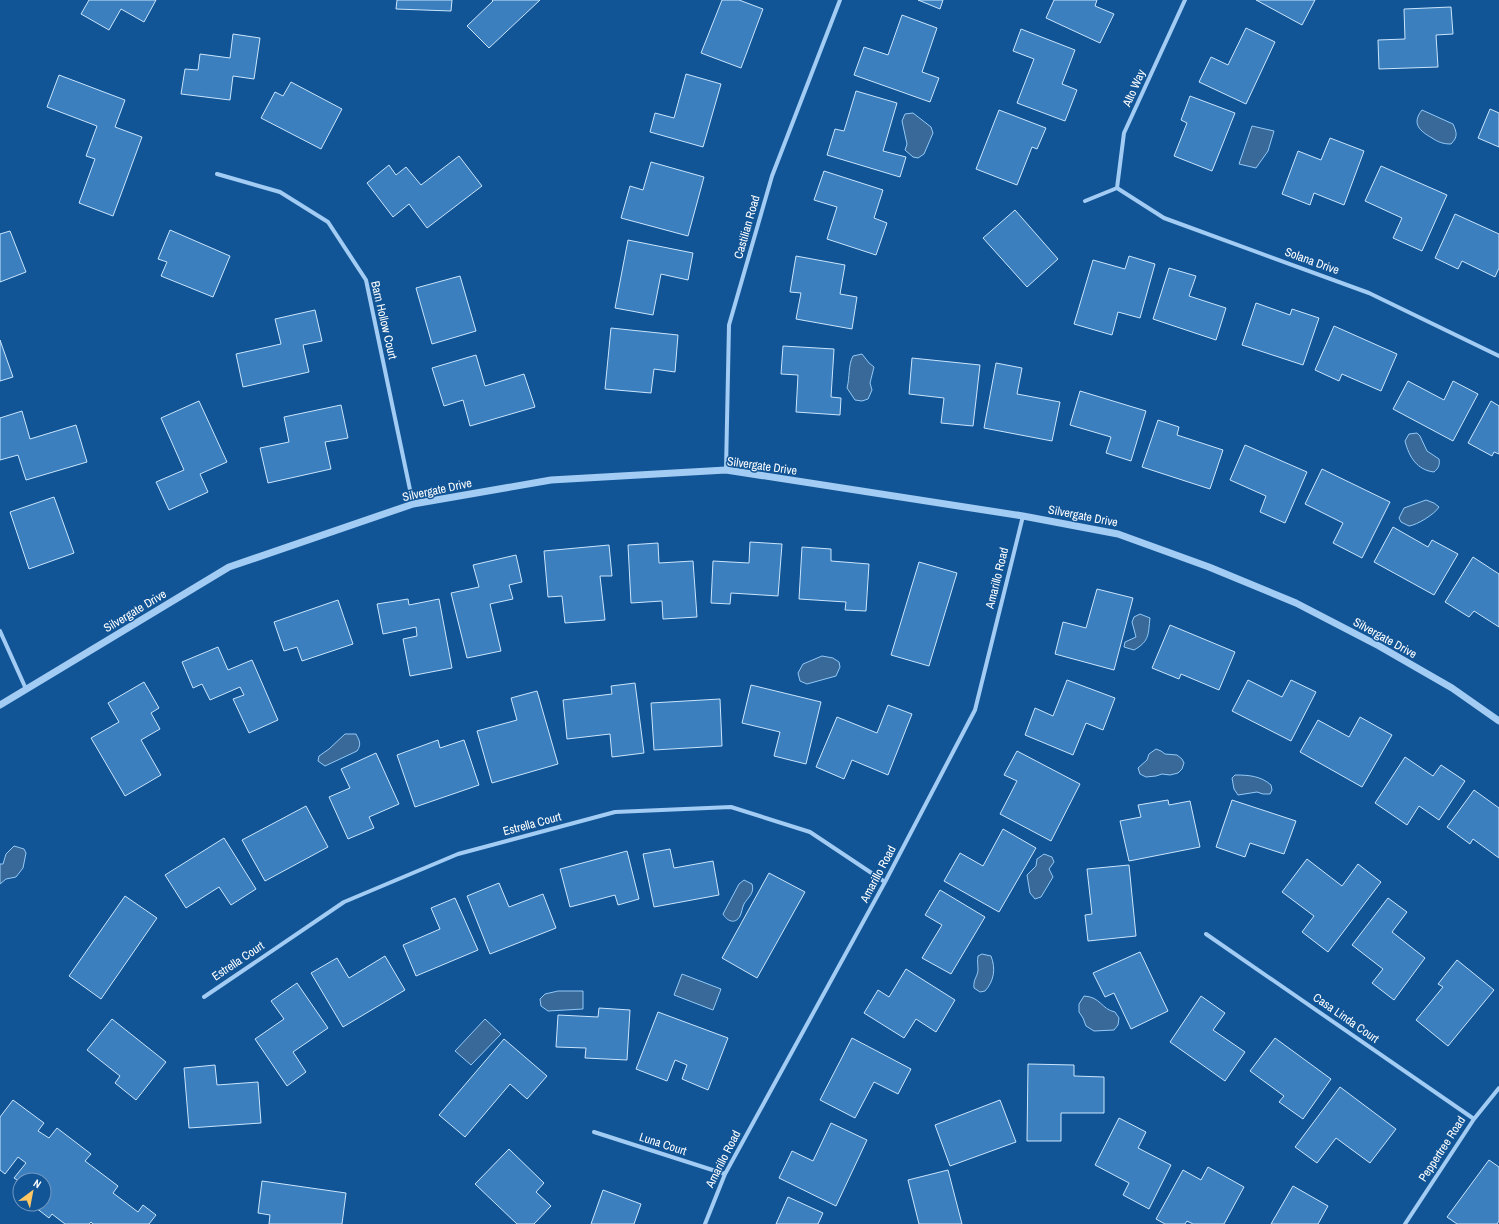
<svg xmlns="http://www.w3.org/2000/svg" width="1499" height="1224" font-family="'Archivo Narrow',sans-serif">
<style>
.water{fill:#396998;stroke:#94c9f6}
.building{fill:#3b7fbe;stroke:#cae5fd}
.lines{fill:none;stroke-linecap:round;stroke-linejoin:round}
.minor{stroke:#a2ccf3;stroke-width:4}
.tertiary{stroke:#a2ccf3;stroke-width:7}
.labels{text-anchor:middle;stroke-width:3;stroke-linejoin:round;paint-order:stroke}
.street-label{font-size:12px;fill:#fff;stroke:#125596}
</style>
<rect width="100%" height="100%" fill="#125596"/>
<!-- water -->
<path class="water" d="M1422,110l31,14c4,9 5,13 -2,20 -8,0 -13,-2 -19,-6 -12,-7 -21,-14 -10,-28z
M913,113l18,14 2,6 -9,21 -6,4 -5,-1 -8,-7 2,-6 -5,-23 3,-7z
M1252,126l22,5 -6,20 -12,17 -17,-4z
M862,354l7,9 5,4 -4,16 2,7 -4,9 -6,2 -7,-1 -8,-12c3,-11 1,-23 6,-32z
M1417,433l3,3 7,15 12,8c1,5 0,9 -5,13 -17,-2 -25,-15 -29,-31l4,-7z
M1426,500l8,3 5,4c-4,7 -22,18 -30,19l-8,-4 -2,-4 5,-10z
M1140,614l10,4c-2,16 0,23 -16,32l-10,-3 1,-5 11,-5 -4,-15 2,-5z
M822,656l11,2 6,4 1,5 -4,9 -29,8 -7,-3 -2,-8 5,-9z
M345,734h11c3,6 6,10 1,17l-32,15 -7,-5 1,-5 10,-7z
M1156,749l5,2 4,3 12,1 5,4 2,4 -2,6 -4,4 -8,2 -8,-1 -6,2 -10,1 -6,-3 -2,-6 9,-8 2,-6z
M1235,775c14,0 26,1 36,10l1,5 -2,4h-7l-6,-2 -19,3 -4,-6 -2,-11z
M14,846l10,3 2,4 -3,15 -7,9 -10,2 -6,5v-20h3l3,-10z
M1044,854l8,3 2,5 -5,7 4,8 -12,20 -6,2 -5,-6 -3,-18 9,-9 1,-7z
M744,880l8,4c3,9 -4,13 -8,20 -2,4 -2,8 -4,12 -5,9 -13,5 -17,-2l16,-30z
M982,954l9,2c5,13 3,25 -6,35l-5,1 -6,-4c-1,-10 4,-11 4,-19 0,-4 -1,-8 0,-13z
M682,974l39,15 -8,21 -39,-15z
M558,991h25v18l-35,2 -7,-5 -1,-7 5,-5z
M1084,996c17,1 17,13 31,16l4,6 -1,7 -4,5 -20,1 -8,-5 -3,-8 -4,-6v-8z
M485,1019l16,15 -30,31 -16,-14z"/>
<!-- building -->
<path class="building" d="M89,0h67l-12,22 -23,-13 -12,21 -28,-16z
M397,0h55l-1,11 -55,-2z
M492,0h48l-51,48 -22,-22 26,-25z
M722,0h17l24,9 -22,59 -40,-15z
M918,0h25l-3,9z
M1054,0h43l-2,6 19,8 -14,29 -54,-25z
M1256,0h59l-13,25z
M1451,7l2,27 -17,1 2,32 -59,2 -1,-29 27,-1 -1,-30z
M902,15l35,13 -15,44 17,6 -9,24 -76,-27 10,-28 24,8z
M1246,28l29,14 -29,62 -47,-22 12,-25 17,8z
M1021,29l54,21 -13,34 15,6 -12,31 -48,-18 17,-44 -21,-8z
M233,34l27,4 -6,41 -21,-3 -3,24 -49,-6 4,-25 13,1 2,-16 30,4z
M686,74l35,10 -18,63 -53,-15 5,-19 19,5z
M59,75l66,25 -10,27 27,10 -29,79 -34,-13 16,-44 -9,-3 11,-30 -50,-19z
M291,82l51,27 -21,40 -60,-31 14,-26 8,4z
M856,91l41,12 -14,48 23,6 -6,20 -73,-22 8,-26 9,2z
M1190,96l45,17 -23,58 -38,-15 13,-33 -6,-3z
M1490,109l9,4v34l-21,-9z
M999,110l47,18 -9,21 -5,-2 -15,38 -41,-16z
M1330,138l34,13 -20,54 -30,-12 -4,12 -28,-11 16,-43 23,9z
M459,156l23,30 -55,42 -18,-24 -16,13 -26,-34 22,-18 7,10 10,-8 15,18z
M651,162l53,15 -16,59 -67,-18 9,-32 13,4z
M1381,166l66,29 -25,56 -29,-13 9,-20 -37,-17z
M824,171l59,19 -9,28 13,5 -11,32 -49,-16 10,-32 -23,-7z
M1015,210l43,49 -31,28 -44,-49z
M1455,214l44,20v34l-4,9 -33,-16 -4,8 -23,-11z
M170,230l60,26 -17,41 -52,-21 6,-14 -9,-3z
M10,231l16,41 -26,10v-48z
M628,240l65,13 -5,27 -27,-6 -8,41 -38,-7z
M796,256l49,9 -5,29 17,3 -5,32 -56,-10 5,-26 -11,-1z
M1129,256l26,8 -15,54 -22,-6 -6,23 -38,-11 19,-64 32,9z
M1169,268l27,8 -7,20 37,12 -10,32 -63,-21z
M460,276l16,55 -44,13 -16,-56z
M1256,303l34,12 2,-6 27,9 -16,47 -61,-20z
M315,310l7,31 -19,4 6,27 -66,15 -7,-33 45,-10 -6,-25z
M1334,326l63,28 -16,37 -39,-17 -3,7 -24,-11z
M611,328l67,7 -3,37 -21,-3 -3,24 -46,-4z
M0,340l13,37 -13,4z
M783,346l51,3 -3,48 10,1 -1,17 -44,-3 2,-37 -17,-1z
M476,355l9,31 39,-12 11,33 -65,19 -7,-26 -19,6 -12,-38z
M912,358l68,7 -7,61 -32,-3 3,-25 -35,-4z
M996,363l26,5 -5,26 43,8 -8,39 -68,-13z
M1408,381l36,19 9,-19 25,13 -25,47 -60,-32z
M1080,391l66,20 -15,50 -25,-8 5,-16 -41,-12z
M199,401l28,61 -27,12 8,18 -39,18 -13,-28 28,-12 -23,-52z
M1491,401l8,5v48l-5,-2 -2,4 -24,-13z
M341,405l7,33 -23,4 6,27 -63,14 -8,-35 29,-6 -5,-25z
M22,411l8,28 46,-14 11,37 -61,18 -8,-25 -18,5v-42z
M1158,420l21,7 -2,8 46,15 -13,39 -68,-22z
M1245,445l62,27 -22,51 -25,-11 6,-16 -36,-16z
M1322,469l68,33 -28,56 -29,-15 10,-20 -38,-19z
M54,497l20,56 -45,16 -19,-57z
M1393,527l35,20 4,-7 26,14 -24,41 -60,-33z
M750,542l32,2 -4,52 -47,-3 -1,11 -19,-1 2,-42 36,2z
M658,543l1,20 34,-2 4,56 -34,2 -1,-18 -31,2 -3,-58z
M609,545l3,31h-12l5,44 -40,3 -3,-27 -14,1 -4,-46z
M802,547l29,2v12l38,3 -3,47 -21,-1 1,-8 -47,-3z
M516,555l6,27 -13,3 4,14 -23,5 11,47 -34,7 -16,-65 28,-6 -6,-22z
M1473,557l26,17v53l-25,-16 -5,6 -24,-15z
M919,562l38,11 -28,93 -38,-11z
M1097,589l36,9 -19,72 -59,-16 8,-32 23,6z
M408,599l1,6 30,-6 13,69 -42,8 -7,-37 14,-3 -1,-9 -33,7 -6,-30z
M338,600l15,44 -51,17 -5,-14 -13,4 -10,-29z
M1170,625l65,27 -16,38 -38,-16 -2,5 -27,-11z
M218,647l10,23 24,-10 26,60 -29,13 -16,-34 11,-4 -4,-8 -30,13 -8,-16 -9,4 -11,-26z
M1067,680l48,18 -12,32 -17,-7 -13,32 -48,-20 10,-27 18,8z
M1248,680l34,17 9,-17 25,12 -25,49 -59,-30z
M144,682l15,26 -8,5 9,16 -19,11 20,35 -36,21 -34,-58 28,-16 -11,-19z
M635,683l9,70 -32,4 -2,-23 -43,5 -4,-39 49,-6 -1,-8z
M751,685l70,17 -15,62 -32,-8 6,-24 -38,-9z
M537,691l21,73 -66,19 -15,-52 40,-11 -6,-22z
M720,699l2,47 -68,4 -3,-47z
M888,705l24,9 -24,61 -36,-15 -8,19 -28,-12 21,-50 40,16z
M1360,717l32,18 -30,52 -62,-35 18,-32 31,17z
M438,740l2,8 24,-8 15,45 -64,22 -18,-52z
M1017,751l63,33 -29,57 -51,-27 17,-33 -13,-6z
M376,753l23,51 -30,13 5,11 -26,11 -19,-42 21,-9 -9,-19z
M1405,757l28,19 8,-11 24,16 -26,39 -20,-14 -12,19 -32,-22z
M1474,790l25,18v50l-26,-19 -3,5 -23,-17z
M1168,800l1,5 21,-4 10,46 -71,14 -9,-40 21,-4 -3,-12z
M1232,800l64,21 -12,33 -34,-11 -5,14 -29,-10z
M306,806l22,41 -63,34 -23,-41z
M1003,829l33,19 -37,64 -55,-31 16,-28 23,13z
M224,838l32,51 -25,16 -12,-18 -33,21 -21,-33z
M670,849l4,19 39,-7 6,34 -65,12 -11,-53z
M627,851l12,48 -21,6 -3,-10 -45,12 -10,-38z
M1307,859l35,27 16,-22 23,18 -53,70 -26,-20 12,-16 -32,-24z
M1129,865l7,71 -48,5 -3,-26 7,-1 -5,-45z
M769,873l36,19 -48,86 -35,-20z
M499,883l10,24 34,-13 13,34 -66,26 -23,-58z
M940,890l45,27 -34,57 -29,-16 20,-33 -17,-10z
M125,896l32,22 -56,81 -32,-23z
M455,898l23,52 -62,26 -13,-31 37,-16 -9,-21z
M1388,898l19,14 -15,20 33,26 -31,42 -22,-17 11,-14 -31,-24z
M1140,952l28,59 -37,18 -17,-36 -9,4 -12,-24z
M385,956l20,34 -62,37 -32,-54 26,-15 12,20z
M1457,960l37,30 -46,56 -32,-26 27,-33 -5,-3z
M906,969l49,31 -19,32 -20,-13 -12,19 -40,-25 14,-23 11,7z
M297,983l31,45 -35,24 13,20 -19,14 -32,-47 29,-20 -13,-18z
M1201,996l24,17 -12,17 32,22 -20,29 -55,-39z
M599,1008l31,2 -3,50 -42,-2 1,-10 -30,-1 2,-32 40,2z
M658,1012l70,26 -20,52 -26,-11 5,-14 -12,-5 -8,21 -31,-12z
M112,1019l54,43 -30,38 -21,-17 5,-7 -33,-26z
M852,1038l59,31 -13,25 -24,-12 -19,36 -35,-18z
M1275,1038l56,41 -28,40 -24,-17 5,-6 -34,-25z
M504,1039l43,37 -20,23 -17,-15 -45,53 -26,-22z
M1028,1064l46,1v11l30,1v36h-43v28h-34z
M215,1065l2,20 41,-3 3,41 -72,5 -5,-60z
M1340,1087l56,42 -26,34 -34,-25 -19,25 -22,-16z
M13,1100l31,23 -6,8 11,7 8,-10 34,26 -6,7 33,25 -5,7 25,19 5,-7 13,10 -7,9h-56l-2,-2 -2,2h-24l-13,-10 -3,4 -18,-14h13v-24h-24v2l-6,-4 12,-15 -8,-6 -13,17 -5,-4v-53z
M1000,1100l16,42 -66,24 -15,-41z
M1119,1118l27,14 -8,16 33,17 -22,44 -26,-14 6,-12 -34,-18z
M831,1123l36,17 -31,66 -57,-28 13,-27 21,10z
M509,1149l35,34 -8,9 15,14 -17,18h-17l-42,-40z
M1489,1160l10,7v54l-2,3h-40l-10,-7z
M1208,1167l36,20 -20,37h-31l-6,-3 -2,3h-20l-9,-5 27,-49 18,10z
M948,1170l14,54h-43l-11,-44z
M262,1181l84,12 -4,31h-73l1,-9 -12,-2z
M1293,1186l35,20 -10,18h-47z
M603,1190l38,14 -7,20h-43z
M788,1197l35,16 -5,11h-42z"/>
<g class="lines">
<!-- minor -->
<path class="minor" d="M217,174l63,18 48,30 38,58 47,224
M1117,188l47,30 205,75 130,63
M1117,188l7,-55 61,-133
M1085,201l32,-13
M726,470l3,-145 43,-149 68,-176
M0,631l26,58
M1206,934l268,185
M204,997l140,-95 114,-48 157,-42 116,-5 79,25 75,50
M594,1132l131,42
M705,1224l20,-50 160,-292 90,-172 48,-194
M1405,1224l69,-105 25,-31"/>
<!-- tertiary -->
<path class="tertiary" d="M0,705l229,-138 184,-63 138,-24 175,-10 297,46 95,18 91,33 87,36 83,43 73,42 47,33"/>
</g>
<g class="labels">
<!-- street labels -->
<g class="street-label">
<text transform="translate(1134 88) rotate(-66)" y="4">Alto Way</text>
<text transform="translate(747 227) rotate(-74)" y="4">Castilian Road</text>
<text transform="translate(1312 261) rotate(20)" y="4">Solana Drive</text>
<text transform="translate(384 320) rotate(77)" y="4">Barn Hollow Court</text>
<text transform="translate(762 466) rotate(8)" y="4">Silvergate Drive</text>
<text transform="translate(437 490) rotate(-12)" y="4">Silvergate Drive</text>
<text transform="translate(1083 516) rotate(11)" y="4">Silvergate Drive</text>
<text transform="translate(997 578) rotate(-76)" y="4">Amarillo Road</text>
<text transform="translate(135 611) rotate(-31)" y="4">Silvergate Drive</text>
<text transform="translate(1385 638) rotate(29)" y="4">Silvergate Drive</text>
<text transform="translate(532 824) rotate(-15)" y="4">Estrella Court</text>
<text transform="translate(878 874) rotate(-62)" y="4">Amarillo Road</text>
<text transform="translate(238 961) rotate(-34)" y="4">Estrella Court</text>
<text transform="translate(1346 1018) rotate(35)" y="4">Casa Linda Court</text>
<text transform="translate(663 1144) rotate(18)" y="4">Luna Court</text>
<text transform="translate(1442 1149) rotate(-57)" y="4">Peppertree Road</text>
<text transform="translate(723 1159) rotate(-63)" y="4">Amarillo Road</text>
</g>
</g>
<!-- north arrow -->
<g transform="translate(32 1192) rotate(32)"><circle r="19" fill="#125596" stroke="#7199c0"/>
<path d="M0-3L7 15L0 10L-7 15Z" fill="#ffc764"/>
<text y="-6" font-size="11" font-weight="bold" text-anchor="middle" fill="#ffffff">N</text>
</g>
</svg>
